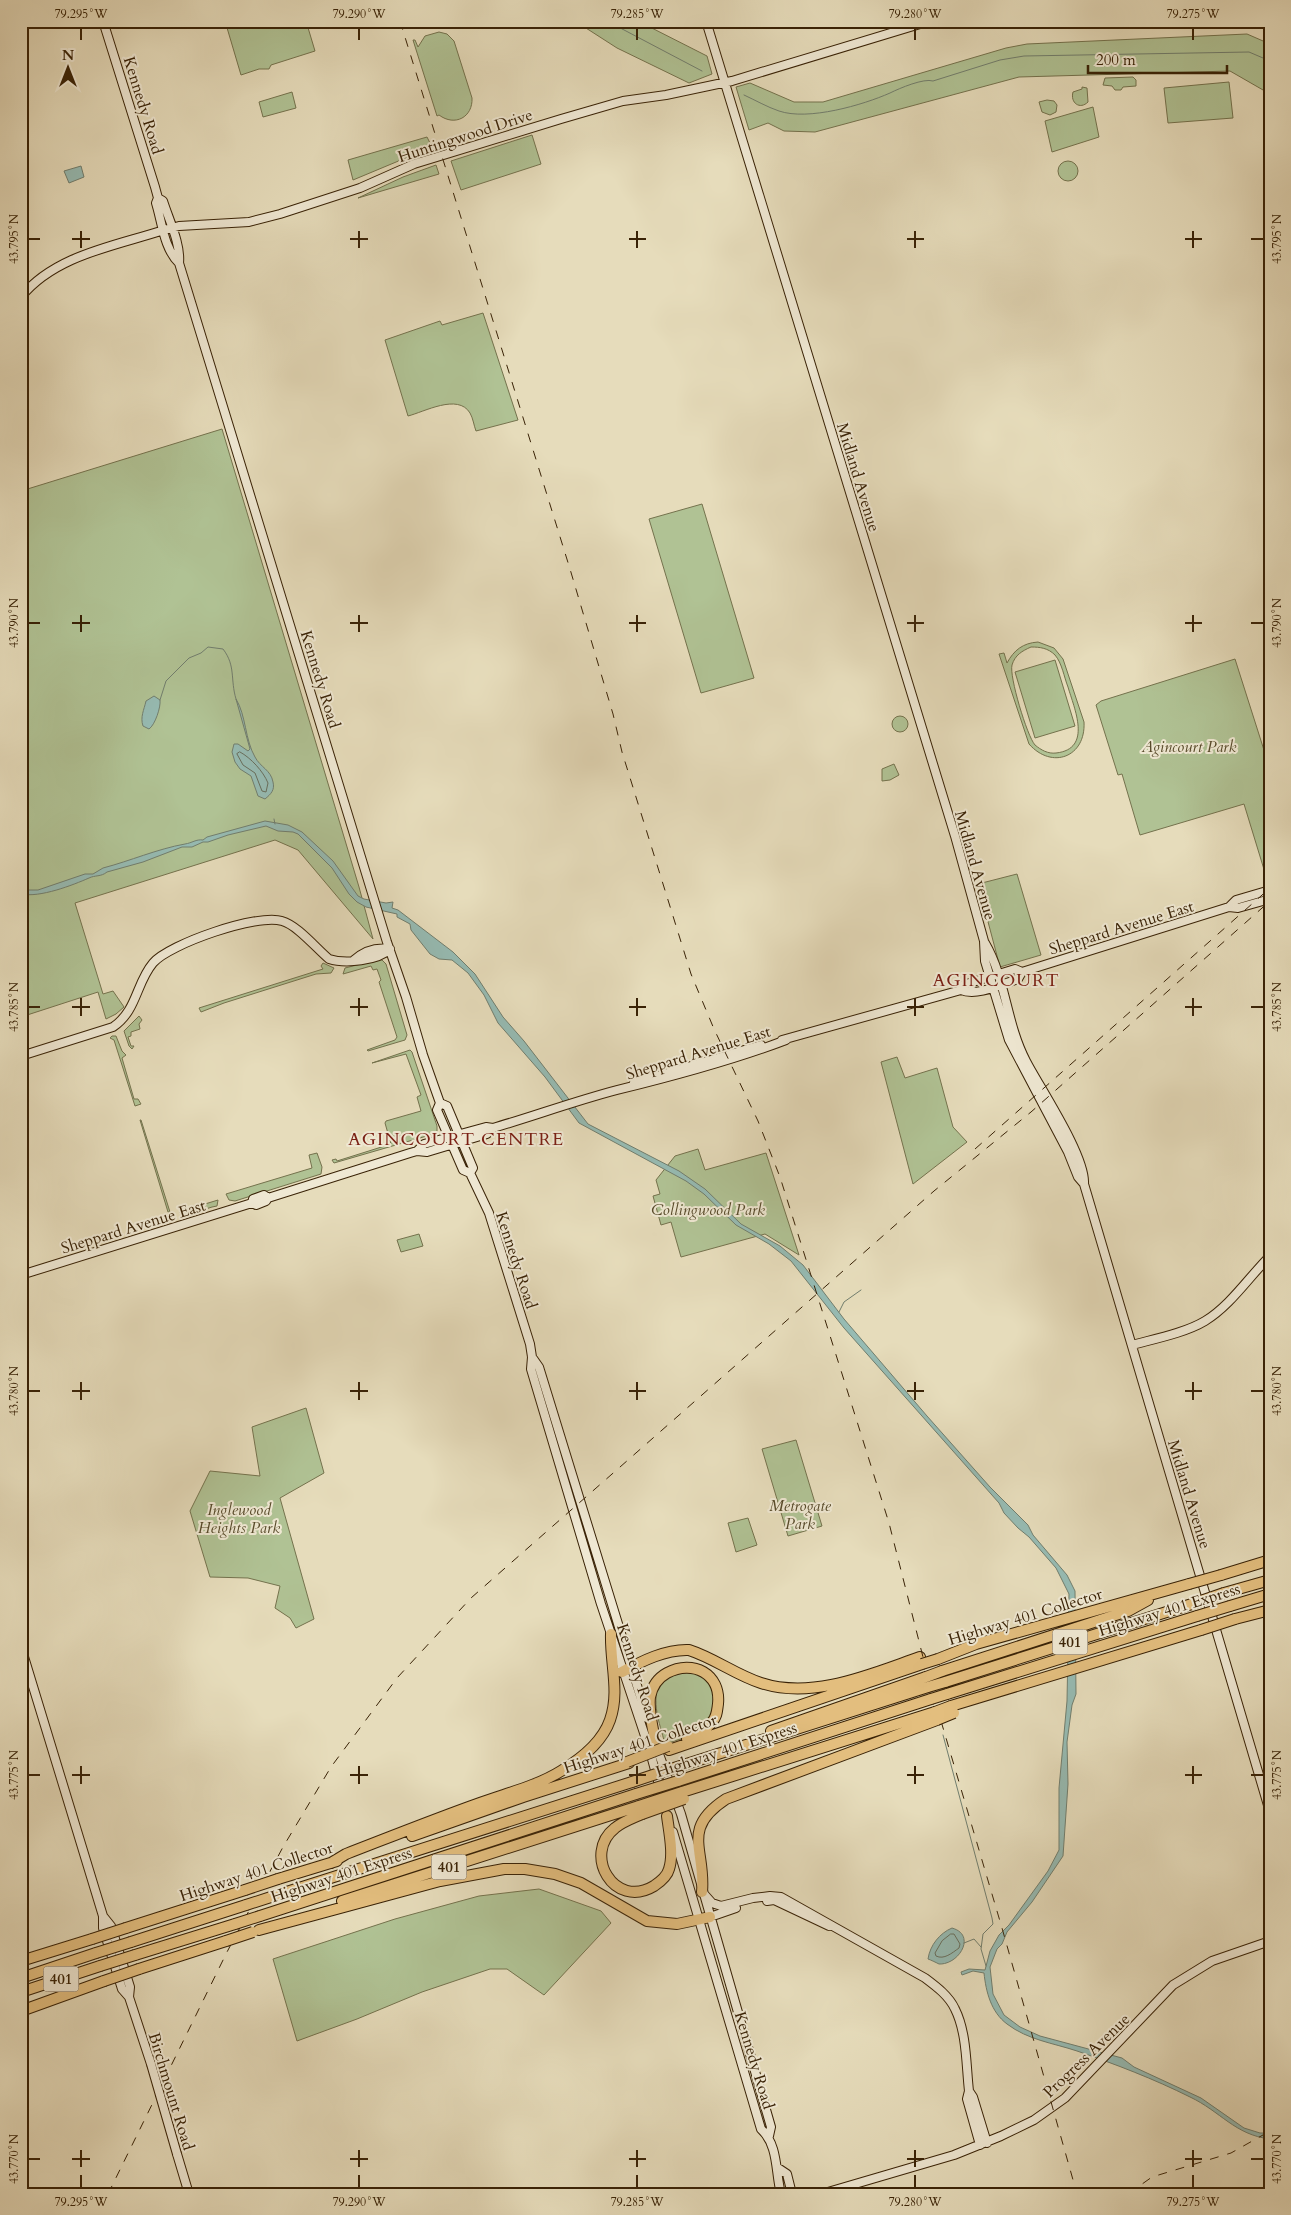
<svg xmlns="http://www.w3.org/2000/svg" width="1291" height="2215" font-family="Cardo,serif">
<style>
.green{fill:#b0c294;stroke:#74724d;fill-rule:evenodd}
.water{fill:#96bbb3;stroke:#717e6e}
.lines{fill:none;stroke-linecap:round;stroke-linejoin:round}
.shore{stroke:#686e5c;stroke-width:1}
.stream{stroke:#717e6e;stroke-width:1}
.secondary-casing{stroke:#392206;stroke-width:10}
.highway-casing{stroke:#392206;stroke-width:12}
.secondary{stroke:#efe8d3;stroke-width:8}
.highway{stroke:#e3be7e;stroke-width:10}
.rail{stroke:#392206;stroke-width:1;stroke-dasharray:9 9;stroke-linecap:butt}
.secondary-bridge-casing{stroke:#392206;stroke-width:10;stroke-linecap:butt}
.highway-bridge-casing{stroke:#392206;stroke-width:12;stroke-linecap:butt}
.secondary-bridge{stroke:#efe8d3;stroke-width:8}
.highway-bridge{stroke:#e3be7e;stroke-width:10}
.ticks{fill:none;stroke:#392206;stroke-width:2}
.labels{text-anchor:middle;stroke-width:4;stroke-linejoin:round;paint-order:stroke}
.shield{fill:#efe8d3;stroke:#705d44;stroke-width:1}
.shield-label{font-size:15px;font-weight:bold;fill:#392206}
.street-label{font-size:16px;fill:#392206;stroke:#efe8d3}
.park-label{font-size:16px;font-style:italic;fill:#574a2a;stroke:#efe8d3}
.neighbourhood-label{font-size:18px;letter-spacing:1px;fill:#7a1f14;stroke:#efe8d3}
.neatline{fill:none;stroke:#392206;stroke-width:2}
.ticks-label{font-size:12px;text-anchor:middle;fill:#392206}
</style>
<rect width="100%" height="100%" fill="#e6dcbb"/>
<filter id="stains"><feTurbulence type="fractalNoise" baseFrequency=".004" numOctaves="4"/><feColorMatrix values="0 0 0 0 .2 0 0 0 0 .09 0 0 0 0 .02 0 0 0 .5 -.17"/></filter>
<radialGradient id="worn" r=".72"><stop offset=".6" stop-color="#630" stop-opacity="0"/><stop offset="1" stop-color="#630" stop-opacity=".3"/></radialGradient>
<!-- green -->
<path class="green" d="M225,21h81l9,30 -44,14 -2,4h-10l-18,6z
M575,21h63l69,35 5,18 -23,9 -72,-35z
M439,32l8,2 7,7 18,57c1,19 -17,29 -33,17l-2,1 -24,-76h2l3,7 7,-11z
M1247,34l23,10v50l-40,-23 -211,6 -204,55 -31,-1 -16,-8 -19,7 -13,-43 14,-4 44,19h29l183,-54 21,-4z
M1133,77l3,3v6l-13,1 -2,3h-6l-3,-4 -9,-1 2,-7z
M1229,82l4,36 -65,5 -4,-35z
M1082,87l5,1 1,14c-8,8 -18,1 -15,-10l9,-3z
M292,92l4,16 -33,9 -4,-15z
M1047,100l7,1 3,4 -1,7 -6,3 -8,-3 -3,-10z
M1093,107l6,30 -47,15 -7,-31z
M532,135l9,29 -80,26 -10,-29z
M427,137l5,10 -79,33 -5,-20z
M1058 171a10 10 0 1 1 20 0a10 10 0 1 1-20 0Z
M436,165l3,9 -81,24 45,-21z
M483,313l35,107 -42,11c-2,-5 -3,-13 -6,-18 -12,-20 -46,-1 -62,3l-23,-76 55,-19 2,4z
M222,429l137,458 14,52 -75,-89 -23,-10 -200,63 28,91 10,-3 11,16 -8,7 -10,5 -8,-27 -77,25v-526z
M702,504l52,174 -53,15 -52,-174z
M1038,642l16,6 9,11 21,63c2,35 -32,48 -55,22l-30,-90 5,-1 3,10c7,-13 16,-20 31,-21zM1031,647c9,0 17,1 24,8 7,8 9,22 13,32 6,21 25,62 -12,66 -8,1 -15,-3 -21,-8 -8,-9 -26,-69 -23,-80 3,-10 10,-14 19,-18z
M1235,659l35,110v104l-4,3 -22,-72 -104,31 -18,-61 -4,1 -22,-70 5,-4z
M1055,660l20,66 -40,12 -20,-66z
M892 724a8 8 0 1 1 16 0a8 8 0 1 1-16 0Z
M894,764l5,11 -9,5 -8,1v-12z
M1017,874l24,81 -41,12 -22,-83z
M377,960h5l4,4 21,71 -2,5 -37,11 -1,-1 28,-10 2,-3 -18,-55 2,-2 -4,-11 -4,1 -2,-4 -28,8 2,-6z
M323,963l11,5 -3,5 -15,1 -92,29 -23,9 -2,-4 124,-39 -2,-3z
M139,1016l3,4 -3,4 1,5 -9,3v4l-3,1 3,9h3l-2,3 -3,-3 -5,-15z
M112,1036h4l6,15 4,4 -4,3 12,41h4l3,5 -6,2 -21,-66 -4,-2z
M410,1050l2,2 25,74v7l-103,30 -2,-3 4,-1 1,2 54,-17 -6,-21 1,-2 35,-10 -4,-14 4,-2 -15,-41 -34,9z
M897,1057l8,21 32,-10 16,59 14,15 -54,42 -32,-122z
M140,1120h1l29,92h-2z
M698,1149l7,21 61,-17 33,102 -34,-21 -84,23 -10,-35 -10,3 -8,-29 7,-2 -4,-14 19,-24z
M317,1153l5,14 -1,7 -86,27 -6,-1 -3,-6 86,-26 -3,-13z
M218,1200l-1,6 -5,1 -28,9 -5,-4z
M419,1234l4,12 -22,6 -4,-12z
M306,1408l18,65 -44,25 34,121 -18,9 -6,-10 -15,-10 5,-22 -32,-8 -38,-1 -20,-66 20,-40 50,5 -8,-49z
M796,1440l26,86 -34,10 -26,-87z
M748,1518l9,27 -21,7 -8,-29z
M687,1671c5,1 11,2 15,4 16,13 16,38 1,51 -10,10 -25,14 -38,18 -6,-23 -14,-41 -5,-64z
M539,1889l62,22 10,12 -67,72 -37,-26h-17l-68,23 -65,27 -60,22 -24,-82 122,-40 84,-23z"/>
<!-- water -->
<path class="water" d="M81,166l3,11 -15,6 -5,-12z
M154,696l6,4c1,7 -5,25 -11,29l-6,-3c-3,-9 1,-16 3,-25z
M236,699c10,16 9,41 19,58 5,10 16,13 18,25 2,8 -2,12 -8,17l-7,-3 -7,-20 -11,-7 -5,-7 -3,-10 2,-8h4l10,7 2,-2z
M265,821l23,4 14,7 31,29 25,35 6,3 22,4 7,-1 -1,6 6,2 55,42 22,22 28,43 21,24 64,83 91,47 26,18 36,35 39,22 23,19 41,54 83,97 63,71 38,38 5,10 34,40 8,16 1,103 -4,11 -5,37 1,42 -5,72 -31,46 -25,30 -5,12 -5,5 -7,18 3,27 11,21 16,12 20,9 82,22 12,9 67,31 43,30 16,5h10v6c-35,-4 -50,-28 -80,-42 -36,-18 -75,-33 -113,-46 -24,-8 -49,-11 -70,-27 -16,-12 -21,-32 -23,-51l-11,-2 -11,4 -1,-3 8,-3 16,1 5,-19 9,-16 10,-10 39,-54 11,-21v-62l8,-87 2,-107 -13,-26 -27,-31 -11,-9 -14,-15 -5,-10 -155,-175 -53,-67 -22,-17 -33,-19 -32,-31 -18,-13 -107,-58 -34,-46 -47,-54 -14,-28 -16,-22 -16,-13 -13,-1 -9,-5 -19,-24 -1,-6 -13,-7v-3l-31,-7 -9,-5 -8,-8 -17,-26 -34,-34 -5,-2 -15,-1 -12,-5 -38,9 -20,7h-5l-11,5h-10l-39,15 -36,10c-6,5 -12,3 -18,6 -16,7 -49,20 -68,16v-4h17l47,-16h8l10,-6c27,-7 54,-19 82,-24 7,-1 11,-5 18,-4l4,-3z
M952,1928c25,7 7,37 -13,36 -2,-1 -8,-4 -11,-5 2,-14 12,-26 24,-31z"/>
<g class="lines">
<!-- shore -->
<path class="shore" d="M240,752c11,6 23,19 28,31l-2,9 -4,-1 -7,-18 -12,-8 -6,-11z
M951,1934h3l6,10 -1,4c-7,5 -15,12 -23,8l-1,-3 7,-12z"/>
<!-- stream -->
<path class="stream" d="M607,21l95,50
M744,95c11,5 23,12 35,16 29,10 84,-6 111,-18 10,-5 34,-15 43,-12l67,-21 24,-4 225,-4 21,9
M160,700l6,-19 23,-23 12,-5 7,-6 15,2c13,17 7,30 13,50
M274,819l1,5
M839,1312l5,-10 17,-12
M943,1735l49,183 1,6 -10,10 -2,15 5,17
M964,1943l10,-4 7,8"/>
<!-- secondary casing -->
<g class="secondary-casing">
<path id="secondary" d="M103,21l52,166 3,11 5,3c6,19 18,43 16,62l208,679 19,55 17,58 17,48 7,3 26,62 -3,5 19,40 41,131 2,13 -1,12 70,235 48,144 12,44
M706,21l249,815 29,105 1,20 24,79 59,112 10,25 6,7
M158,198l-2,5c6,19 8,46 23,60
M21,297c34,-42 94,-51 143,-67l15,-4 70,-4 31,-8 80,-26 54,-24 147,-45 62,-18 43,-6 66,-14 198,-60
M1229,907l7,-7 34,-10
M985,943c21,36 21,80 41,118 14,27 60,95 58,123l186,628
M354,960c10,-9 23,-13 36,-11
M961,990l2,-5 52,-16 7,3 207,-65 9,1 32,-9
M782,1040l179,-50c16,7 41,-6 57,-11l4,-7
M21,1056l92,-29c24,-16 23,-44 40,-64 16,-19 105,-50 129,-42 15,4 34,27 47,38 16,5 49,2 61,-10
M634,1083l127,-38
M440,1103l-3,7 26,60 7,3
M417,1151l7,-7 62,-17 7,1
M252,1203l1,-4 11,-4 4,3
M21,1275l231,-72 4,2 10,-4 2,-3 142,-45 7,-2 10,1 60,-18 6,-6c41,-12 82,-27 124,-38 57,-14 114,-29 169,-50
M1132,1345c22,-6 53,-12 73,-24 25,-15 44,-44 65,-65
M532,1357l7,10 108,351
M21,1647l82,269v12l19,61 7,8 22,67
M656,1746l25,68 90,313 -2,9
M673,1832l88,297c18,17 14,43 20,65
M704,1894l8,9 9,3 32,-8 17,-2 11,1 144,81c12,9 24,18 30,31 12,24 11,56 14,82l-2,8 13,46
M767,1901l7,-1 55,26
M103,1916l8,10 19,61 -1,10
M710,1917l26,-9
M969,2091l4,6 14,46
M177,2154l12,40
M778,2168l9,6 5,20
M821,2194l133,-39 47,-19 33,-16 31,-22 108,-113 39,-24 58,-20"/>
</g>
<!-- highway casing -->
<g class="highway-casing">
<path id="highway" d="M1221,1575l49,-15
M1224,1593l46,-13
M1230,1606l40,-12
M1235,1619l35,-9
M938,1659l38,-15 213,-60
M942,1671l186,-60 20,-11
M622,1672c20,-11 44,-23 67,-22 25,8 47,25 72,33 52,17 110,-9 159,-26
M945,1682l250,-79
M947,1694l250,-78
M951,1706l250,-76
M771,1731l155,-54
M656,1746c-2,-15 -8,-33 -6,-49 2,-10 8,-19 17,-24 26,-14 54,1 51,31 -1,7 -1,13 -6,18 -6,8 -16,13 -25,17
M669,1750l253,-86
M674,1768l254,-81
M678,1781l253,-82
M682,1792l253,-80
M642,1814c-9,4 -20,8 -27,14 -33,26 -1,82 39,58 6,-4 13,-9 15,-17 5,-15 0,-37 -2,-53
M412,1836l111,-39 106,-34
M331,1863l15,-9c44,-17 89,-35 134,-51 27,-10 57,-17 81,-32 20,-12 41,-28 49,-51 10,-28 0,-57 1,-86
M278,1879l59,-18
M702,1892c4,-42 -22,-63 24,-93l211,-79
M274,1896l358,-114
M342,1901l297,-95
M260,1916l376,-122
M126,1928l119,-38
M259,1930l181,-49 64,-12h21l30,5 26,9 66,38 30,3 33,-7
M131,1942l115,-37
M135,1955l100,-31
M21,1961l71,-22
M139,1969l87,-28
M21,1978l75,-25
M21,1992l79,-26
M21,2011l83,-30"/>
</g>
<!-- secondary -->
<use href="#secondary" class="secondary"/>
<!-- highway -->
<use href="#highway" class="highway"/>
<!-- rail -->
<path class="rail" d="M400,21l170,548 43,145 9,38 69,222 23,55 44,92 22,56 109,346 35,138
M975,1149l295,-261
M941,1721l61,207 75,266
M108,2194l119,-242 56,-105 48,-80 66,-89 74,-80 463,-407 97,-79 239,-211
M1128,2194l24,-17 79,-24 39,-22"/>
<!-- secondary-bridge casing -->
<g class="secondary-bridge-casing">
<path id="secondary-bridge" d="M151,2064l26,90"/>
</g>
<!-- highway-bridge casing -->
<g class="highway-bridge-casing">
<path id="highway-bridge" d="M1189,1584l32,-9
M1195,1603l29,-10
M1197,1616l33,-10
M1201,1630l34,-11
M922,1664l16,-5
M926,1677l16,-6
M928,1687l17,-5
M931,1699l16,-5
M935,1712l16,-6
M937,1720l17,-7
M627,1762l41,-16
M632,1782l42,-14
M636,1794l42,-13
M639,1806l43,-14
M642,1814l42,-15
M245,1890l33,-11
M246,1905l28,-9
M235,1924l25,-8
M92,1939l34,-11
M226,1941l27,-9
M96,1953l35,-11
M100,1966l35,-11
M104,1981l35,-12"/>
</g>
<!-- secondary-bridge -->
<use href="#secondary-bridge" class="secondary-bridge"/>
<!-- highway-bridge -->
<use href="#highway-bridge" class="highway-bridge"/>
</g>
<!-- ticks -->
<path class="ticks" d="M81,28v12M359,28v12M637,28v12M915,28v12M1193,28v12M81,231v17M359,231v17M637,231v17M915,231v17M1193,231v17M28,239h12M72,239h18M350,239h18M629,239h17M907,239h17M1185,239h17M1251,239h13M81,615v17M359,615v17M637,615v17M915,615v17M1193,615v17M28,623h12M72,623h18M350,623h18M629,623h17M907,623h17M1185,623h17M1251,623h13M81,998v18M359,998v18M637,998v18M915,998v18M1193,998v18M28,1007h12M72,1007h18M350,1007h18M629,1007h17M907,1007h17M1185,1007h17M1251,1007h13M81,1382v18M359,1382v18M637,1382v18M915,1382v18M1193,1382v18M28,1391h12M72,1391h18M350,1391h18M629,1391h17M907,1391h17M1185,1391h17M1251,1391h13M81,1766v18M359,1766v18M637,1766v18M915,1766v18M1193,1766v18M28,1775h12M72,1775h18M350,1775h18M629,1775h17M907,1775h17M1185,1775h17M1251,1775h13M81,2150v17M359,2150v17M637,2150v17M915,2150v17M1193,2150v17M28,2159h12M72,2159h18M350,2159h18M629,2159h17M907,2159h17M1185,2159h17M1251,2159h13M81,2175v13M359,2175v13M637,2175v13M915,2175v13M1193,2175v13"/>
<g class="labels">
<!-- shield labels -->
<g class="shield">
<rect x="1052.5" y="1629.5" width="35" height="25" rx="4"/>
<rect x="431.5" y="1854.5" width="35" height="25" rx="4"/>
<rect x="43.5" y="1966.5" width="35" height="25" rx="4"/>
</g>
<g class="shield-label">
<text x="1070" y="1647">401</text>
<text x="449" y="1872">401</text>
<text x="61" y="1984">401</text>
</g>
<!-- street labels -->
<g class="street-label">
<text transform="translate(144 105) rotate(73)" y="6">Kennedy Road</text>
<text transform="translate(465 135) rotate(-18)" y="6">Huntingwood Drive</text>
<text transform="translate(859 477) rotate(73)" y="6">Midland Avenue</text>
<text transform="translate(321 679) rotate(73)" y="6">Kennedy Road</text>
<text transform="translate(976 865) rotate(74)" y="6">Midland Avenue</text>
<text transform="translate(1121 927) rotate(-17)" y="6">Sheppard Avenue East</text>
<text transform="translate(698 1052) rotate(-17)" y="6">Sheppard Avenue East</text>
<text transform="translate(133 1226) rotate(-17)" y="6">Sheppard Avenue East</text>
<text transform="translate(517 1260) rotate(72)" y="6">Kennedy Road</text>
<text transform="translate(1190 1494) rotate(73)" y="6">Midland Avenue</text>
<text transform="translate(1169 1609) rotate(-17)" y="6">Highway 401 Express</text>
<text transform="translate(1025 1616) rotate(-17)" y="6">Highway 401 Collector</text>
<text transform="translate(638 1672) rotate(72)" y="6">Kennedy Road</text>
<text transform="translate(640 1743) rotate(-18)" y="6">Highway 401 Collector</text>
<text transform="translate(726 1749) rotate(-18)" y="6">Highway 401 Express</text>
<text transform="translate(256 1871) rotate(-18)" y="6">Highway 401 Collector</text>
<text transform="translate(341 1874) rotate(-18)" y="6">Highway 401 Express</text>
<text transform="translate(1086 2055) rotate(-44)" y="6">Progress Avenue</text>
<text transform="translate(755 2060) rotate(73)" y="6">Kennedy Road</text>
<text transform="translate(172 2091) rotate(73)" y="6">Birchmount Road</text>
</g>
<!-- park labels -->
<g class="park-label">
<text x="1189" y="752">Agincourt Park</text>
<text x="708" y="1215">Collingwood Park</text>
<text x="800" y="1511">Metrogate<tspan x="800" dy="18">Park</tspan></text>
<text x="239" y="1515">Inglewood<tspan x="239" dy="18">Heights Park</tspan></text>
</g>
<!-- neighbourhood labels -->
<g class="neighbourhood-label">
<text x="996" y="986">AGINCOURT</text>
<text x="456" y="1145">AGINCOURT CENTRE</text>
</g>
</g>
<!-- margin -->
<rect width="1291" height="2215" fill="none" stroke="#e6dcbb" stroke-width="55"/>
<!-- north arrow -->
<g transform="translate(68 68)" stroke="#efe8d3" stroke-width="4" paint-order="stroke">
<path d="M0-4L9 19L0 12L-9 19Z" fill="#392206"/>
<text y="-8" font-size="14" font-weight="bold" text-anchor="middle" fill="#392206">N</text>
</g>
<!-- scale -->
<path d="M1088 65v8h139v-8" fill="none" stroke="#392206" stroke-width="2.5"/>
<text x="1096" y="65" font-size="15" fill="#392206" stroke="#efe8d3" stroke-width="4" paint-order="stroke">200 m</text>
<rect x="28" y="28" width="1236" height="2160" class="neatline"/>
<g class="ticks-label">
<text x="81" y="18">79.295°W</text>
<text x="359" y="18">79.290°W</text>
<text x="637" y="18">79.285°W</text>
<text x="915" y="18">79.280°W</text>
<text x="1193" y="18">79.275°W</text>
<text transform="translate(14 239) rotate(-90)" y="4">43.795°N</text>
<text transform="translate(1277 239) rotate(-90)" y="4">43.795°N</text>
<text transform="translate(14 623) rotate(-90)" y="4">43.790°N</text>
<text transform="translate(1277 623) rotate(-90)" y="4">43.790°N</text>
<text transform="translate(14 1007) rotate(-90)" y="4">43.785°N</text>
<text transform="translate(1277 1007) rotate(-90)" y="4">43.785°N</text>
<text transform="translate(14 1391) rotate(-90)" y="4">43.780°N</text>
<text transform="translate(1277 1391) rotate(-90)" y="4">43.780°N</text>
<text transform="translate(14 1775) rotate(-90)" y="4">43.775°N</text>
<text transform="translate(1277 1775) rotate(-90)" y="4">43.775°N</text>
<text transform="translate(14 2159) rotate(-90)" y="4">43.770°N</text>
<text transform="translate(1277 2159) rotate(-90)" y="4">43.770°N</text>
<text x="81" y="2206">79.295°W</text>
<text x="359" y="2206">79.290°W</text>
<text x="637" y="2206">79.285°W</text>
<text x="915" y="2206">79.280°W</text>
<text x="1193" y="2206">79.275°W</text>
</g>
<rect width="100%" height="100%" filter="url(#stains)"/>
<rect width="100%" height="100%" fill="url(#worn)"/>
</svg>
